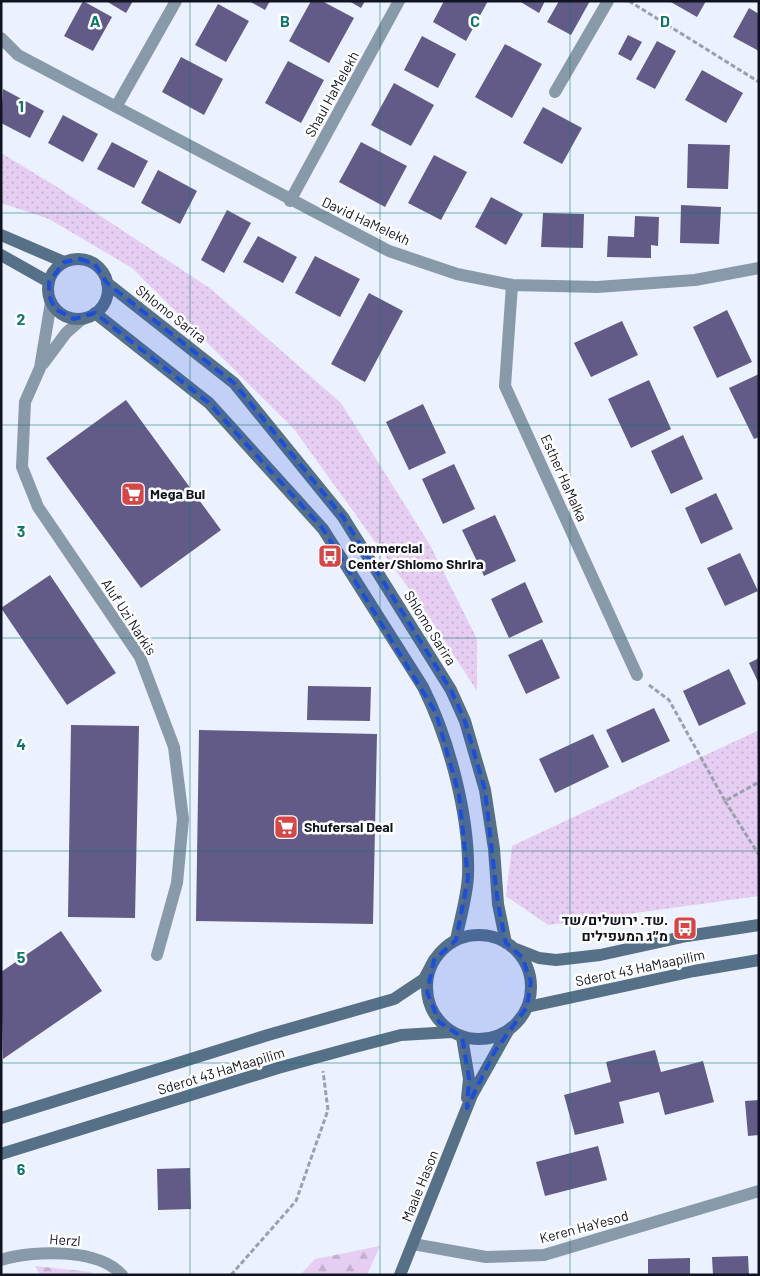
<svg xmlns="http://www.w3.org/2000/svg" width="760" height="1276" font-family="Barlow,Heebo,sans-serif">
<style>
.forest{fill:url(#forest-firs)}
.park{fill:url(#park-dots)}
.building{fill:#635b87}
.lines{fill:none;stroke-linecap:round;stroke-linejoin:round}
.path{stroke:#9ba0ae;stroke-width:3;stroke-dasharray:5 2.5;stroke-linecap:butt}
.street{stroke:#889aaa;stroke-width:12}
.secondary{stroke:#567087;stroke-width:12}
.marked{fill:#1d4ed8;fill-opacity:0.2;stroke:#1d4ed8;stroke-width:4;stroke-dasharray:10 6;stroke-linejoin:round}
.grid{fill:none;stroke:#0f766e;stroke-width:1;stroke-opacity:0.55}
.labels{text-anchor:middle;stroke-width:5;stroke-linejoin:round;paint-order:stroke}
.street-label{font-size:14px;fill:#111521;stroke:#fff}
.poi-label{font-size:14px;font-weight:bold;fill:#111521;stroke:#fff;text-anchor:start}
.grid-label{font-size:16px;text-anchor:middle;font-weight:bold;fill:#0f766e;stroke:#fff;stroke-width:5;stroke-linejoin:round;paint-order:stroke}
</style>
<defs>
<pattern id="forest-firs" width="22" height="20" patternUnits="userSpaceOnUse" patternTransform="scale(1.25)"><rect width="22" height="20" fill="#e6cdf2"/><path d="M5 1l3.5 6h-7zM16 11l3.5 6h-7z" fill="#c4afcf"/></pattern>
<pattern id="park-dots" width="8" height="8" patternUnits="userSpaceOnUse" patternTransform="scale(1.25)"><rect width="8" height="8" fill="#e6cdf2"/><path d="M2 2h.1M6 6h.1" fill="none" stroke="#c4afcf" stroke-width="1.8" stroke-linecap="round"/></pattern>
</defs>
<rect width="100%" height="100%" fill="#ebf1ff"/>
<!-- forest -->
<path class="forest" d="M380,1246l-13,29h-67l15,-16z
M35,1266l56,6 2,3h-53z"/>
<!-- park -->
<path class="park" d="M1,153l53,32 157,104 130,114 89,142 47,94v52l-47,-73 -136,-189 -162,-161 -83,-49 -48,-16z
M759,730v166l-211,29 -42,-29 6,-50z"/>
<!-- building -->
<path class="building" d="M83,1l29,16 -19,34 -29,-15z
M106,1h27l-7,12z
M249,1h21l-5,9z
M311,1h11l32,17 -25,45 -40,-22z
M349,1h16l-4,7z
M444,1h44l-22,40 -33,-19z
M519,1h26l-6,12z
M559,1h31l-19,34 -24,-13z
M669,1h37l-9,16z
M218,4l31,17 -23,41 -31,-17z
M749,8l10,6v37l-26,-14z
M628,35l14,7 -11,19 -13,-7z
M422,36l34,18 -18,34 -34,-18z
M657,41l19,10 -21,38 -19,-10z
M505,44l37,20 -30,54 -37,-21z
M181,57l42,22 -19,36 -42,-23z
M288,61l36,19 -23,43 -36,-20z
M702,70l41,23 -17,30 -41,-23z
M394,83l40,22 -23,41 -40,-21z
M3,89l41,22 -14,27 -29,-15z
M543,107l39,21 -20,36 -39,-21z
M63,115l35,19 -15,28 -35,-19z
M112,142l36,19 -14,27 -37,-19z
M361,142l46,24 -22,41 -46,-25z
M688,144l42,1 -2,44 -41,-1z
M434,155l33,17 -26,48 -33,-17z
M158,170l39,21 -17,33 -39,-21z
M491,197l32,17 -17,31 -31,-18z
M681,205l40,2 -2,37 -39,-1z
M227,210l24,13 -27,50 -23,-13z
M543,213l41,1 -1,34 -42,-1z
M635,216l24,1 -1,29 -7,-1v13l-44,-1 1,-21 26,1z
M258,236l39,21 -14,26 -40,-21z
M315,256l45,23 -20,38 -45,-24z
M369,293l34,18 -38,71 -34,-18z
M727,310l25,52 -35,16 -24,-51z
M622,321l16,34 -47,22 -17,-34z
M759,374v63l-5,2 -25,-51z
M649,380l22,49 -40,19 -23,-49z
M126,400l95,130 -80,58 -95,-130z
M423,404l23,49 -37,17 -23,-48z
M683,435l20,44 -32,15 -20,-43z
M454,464l21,45 -32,15 -21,-45z
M716,493l17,36 -32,15 -16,-36z
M495,515l21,46 -32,15 -22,-46z
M740,553l18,38 -33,15 -18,-38z
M50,575l66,98 -49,32 -66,-97z
M525,582l18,40 -34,16 -18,-39z
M542,639l18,39 -34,16 -18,-39z
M759,658v26l-10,-21z
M729,669l17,35 -47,22 -16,-35z
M308,686l63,1 -1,34 -63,-1z
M654,708l16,33 -48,22 -16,-33z
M71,725l68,1 -4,192 -67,-1z
M199,730l178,4 -4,190 -177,-3z
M593,734l16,33 -54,26 -16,-34z
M61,931l41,60 -99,68 -2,-87z
M655,1050l6,22 42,-11 11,41 -49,13 -6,-23 -40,10 5,21 -49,12 -11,-40 47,-13 -5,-20z
M759,1100v35l-11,1 -3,-35z
M598,1146l9,34 -62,16 -9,-34z
M190,1168l1,41 -33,1 -1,-41z
M748,1256l1,19h-36l-1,-18z
M690,1258v17h-42v-16z"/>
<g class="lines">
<!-- path -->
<path class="path" d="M629,1l130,81
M649,685l20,15 56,101 34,-19
M725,801l34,54
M231,1275l65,-74 32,-91 -5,-39"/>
<!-- street -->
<path class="street" d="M1,38l17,17 371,196 68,23 55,11 85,2 98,-7 64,-12
M555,92l53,-91
M116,107l60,-106
M290,201l109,-200
M512,285l-7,101 132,289
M51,302l-11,66 -15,34 -3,65 16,40 102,150 34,90 9,72 -6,64 -20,72
M43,364l23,-31 16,-14
M413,1244l73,13 58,-2 215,-64
M1,1260c32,-10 98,-12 121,15"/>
<!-- secondary -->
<path class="secondary" d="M1,235l63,27
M1,255l48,27
M48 289a30 30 0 1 1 60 0a30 30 0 1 1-60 0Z
M107,283l127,100 109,134 108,173 14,31 20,69 9,59 4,55 8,39
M95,313l114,90 114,126 100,158c26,52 47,130 45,189 -1,21 -8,43 -12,64
M427 987a52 52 0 1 1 104 0a52 52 0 1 1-104 0Z
M516,949l23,9 17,2 44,-5 87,-19 72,-11
M527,1007l167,-36 65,-11
M462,1037l7,42 -2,19
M1,1118l267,-83 126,-36 30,-20 10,-19
M1,1154l277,-86 73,-20 50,-13 51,-3
M400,1275l72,-180 36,-64"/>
</g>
<!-- marked area -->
<path class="marked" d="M80,259l15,5 12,19 127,100 109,134 108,173 14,31 20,69 13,114 8,39 16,14 9,25 -4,25 -32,44 -28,57 2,-29 -7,-42 -23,-15 -12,-30 7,-32 22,-20 12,-62 -9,-83 -23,-82 -113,-184 -114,-126 -114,-90 -21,6 -19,-10 -6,-13v-14l15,-20z"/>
<!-- grid -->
<path class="grid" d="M190,1v1274M380,1v1274M570,1v1274M1,213h758M1,425h758M1,638h758M1,851h758M1,1063h758"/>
<!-- icons -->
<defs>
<g id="supermarket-square" transform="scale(1.25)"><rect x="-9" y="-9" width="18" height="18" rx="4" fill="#d54646" stroke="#fff"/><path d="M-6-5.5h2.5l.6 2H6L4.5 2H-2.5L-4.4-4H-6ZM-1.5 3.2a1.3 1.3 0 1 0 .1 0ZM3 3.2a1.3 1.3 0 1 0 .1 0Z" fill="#fff"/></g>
<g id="bus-square" transform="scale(1.25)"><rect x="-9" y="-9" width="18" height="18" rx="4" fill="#d54646" stroke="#fff"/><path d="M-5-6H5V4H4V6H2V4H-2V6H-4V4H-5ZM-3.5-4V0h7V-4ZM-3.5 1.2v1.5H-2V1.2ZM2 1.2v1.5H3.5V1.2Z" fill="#fff"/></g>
</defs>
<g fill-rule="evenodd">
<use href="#supermarket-square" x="133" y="494"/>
<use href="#bus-square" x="330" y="556"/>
<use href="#supermarket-square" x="286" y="827"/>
<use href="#bus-square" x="685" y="928"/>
</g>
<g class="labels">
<!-- street labels -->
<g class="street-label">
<text transform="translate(332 94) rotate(-61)" y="5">Shaul HaMelekh</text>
<text transform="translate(366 221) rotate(25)" y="5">David HaMelekh</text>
<text transform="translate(171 314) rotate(38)" y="5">Shlomo Sarira</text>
<text transform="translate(564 478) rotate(66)" y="5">Esther HaMalka</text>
<text transform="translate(129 617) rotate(57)" y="5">Aluf Uzi Narkis</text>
<text transform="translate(430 628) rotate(58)" y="5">Shlomo Sarira</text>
<text transform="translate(640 968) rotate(-12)" y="5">Sderot 43 HaMaapilim</text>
<text transform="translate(221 1071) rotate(-17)" y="5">Sderot 43 HaMaapilim</text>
<text transform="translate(420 1186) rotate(-68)" y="5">Maale Hason</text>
<text transform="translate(584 1227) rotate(-15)" y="5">Keren HaYesod</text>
<text transform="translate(65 1240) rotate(4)" y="5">Herzl</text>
</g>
<!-- poi labels -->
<g class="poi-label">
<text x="150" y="499">Mega Bul</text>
<text x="348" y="553">Commercial<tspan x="348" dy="16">Center/Shlomo Shrira</tspan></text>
<text x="304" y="832">Shufersal Deal</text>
<text x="668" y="925" text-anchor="end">שד. ירושלים/שד.<tspan x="668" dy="16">מ״ג המעפילים</tspan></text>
</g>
</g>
<g class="grid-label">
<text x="95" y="27">A</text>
<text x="285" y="27">B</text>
<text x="475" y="27">C</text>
<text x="665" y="27">D</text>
<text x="21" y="112">1</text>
<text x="21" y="325">2</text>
<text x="21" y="537">3</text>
<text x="21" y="750">4</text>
<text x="21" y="963">5</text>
<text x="21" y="1175">6</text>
</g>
<!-- border -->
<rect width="760" height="1276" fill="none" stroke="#111521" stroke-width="5"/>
</svg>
